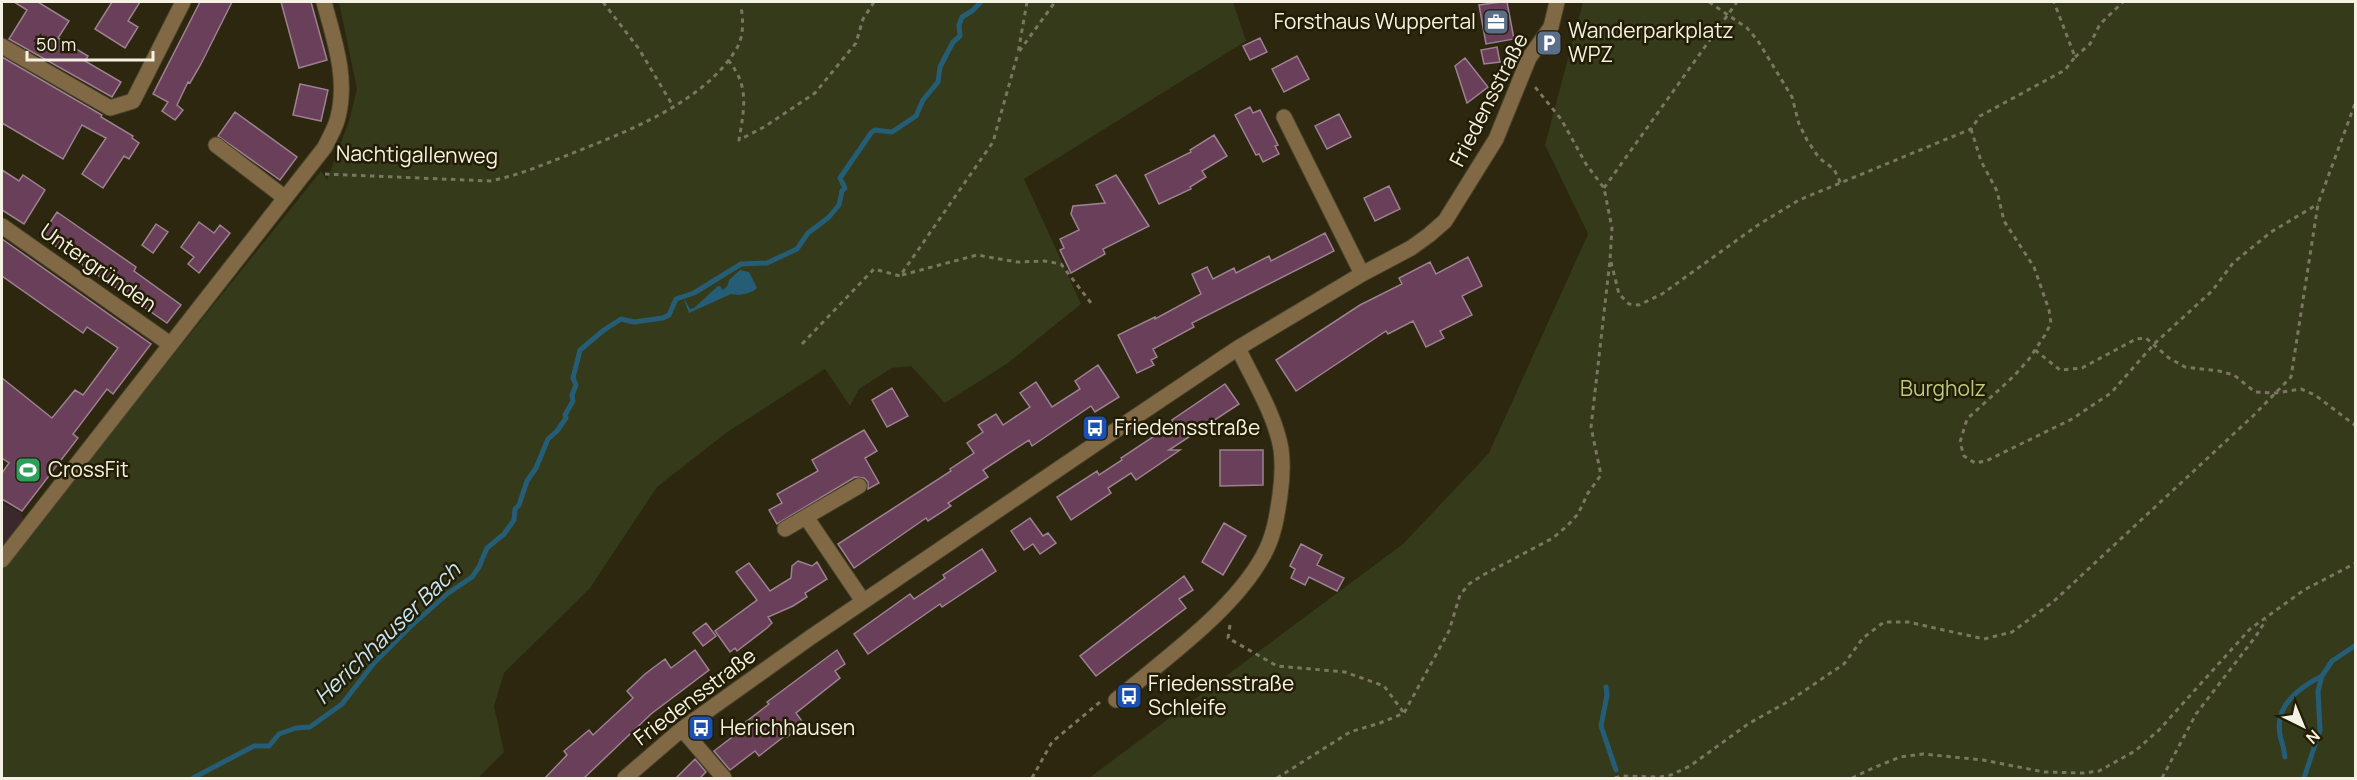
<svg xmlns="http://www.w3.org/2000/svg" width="2357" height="780" font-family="Manrope,sans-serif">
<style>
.industrial{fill:#3b282c}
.green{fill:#343a1a}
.water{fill:#255d77}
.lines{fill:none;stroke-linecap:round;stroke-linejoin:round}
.stream{stroke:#255d77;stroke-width:5}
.building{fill:#6a3f5a;stroke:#9c8191;stroke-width:1.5}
.minor-casing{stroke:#48432c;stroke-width:17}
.path{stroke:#7a7661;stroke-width:3;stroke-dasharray:4.5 4.5;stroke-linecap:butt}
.minor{stroke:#816946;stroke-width:15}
.labels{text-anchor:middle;stroke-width:5;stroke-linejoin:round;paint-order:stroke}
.poi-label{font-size:21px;fill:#f5f2e3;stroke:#221d04;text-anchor:start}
.street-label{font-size:21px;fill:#f5f2e3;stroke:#221d04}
.park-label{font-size:21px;fill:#bcca7d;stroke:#221d04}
.water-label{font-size:22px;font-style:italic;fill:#c6e6f7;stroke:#221d04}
</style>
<rect width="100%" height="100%" fill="#2c270e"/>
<!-- industrial -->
<path class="industrial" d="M2,502l19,11 3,9 -22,28z"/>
<!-- green -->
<path class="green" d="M339,2h894l13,39 -222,138 57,125 -73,59 -63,40 -34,-37 -19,2 -33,21 -9,17 -25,-37 -99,64 -69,54 -67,101 -86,85 -10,33 10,46 -26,26h-476v-210l319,-397 6,9 22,-59 8,-32z
M1583,2h772v776h-1266l314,-234 86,-91 99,-219 -43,-89z"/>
<!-- water -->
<path class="water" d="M740,270l9,2 8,16c-6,6 -18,8 -26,6l-42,19 -6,-16 7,12 4,-1 24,-22h2l3,4 5,-5 1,-5z"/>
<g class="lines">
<!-- stream -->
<path class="stream" d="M1606,687l1,8 -6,31 15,44
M2285,757c-1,-7 -2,-12 -4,-18 -9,-31 17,-51 41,-63
M193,778l61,-32h15l10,-12 17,-6 14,-1 32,-23 32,-41 37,-37 36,-32 25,-17 7,-10 8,-19 17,-14 10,-14 1,-11 4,-4 8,-24 9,-13 12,-29 9,-8 9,-13 -1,-3 8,-14 -1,-6 4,-10 -3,-7 7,-28 24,-20 17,-11 13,3 29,-4 6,-3 7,-16 18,-6 47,-29 26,-1 30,-14 11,-16 20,-15 11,-13 3,-14 3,-3 -5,-10 31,-45 4,-3 17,2 24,-16 7,-16 15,-18 2,-15 13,-25 7,-6 -1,-11 3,-8 10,-6 9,-9
M2304,778l16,-48 -2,-39 4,-15 10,-15 24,-16"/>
</g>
<!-- building -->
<path class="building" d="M14,2h24l31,19 -11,17 30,18 -3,5 36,21 -9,15 -103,-58 18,-29z
M112,2h28l-12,19 10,6 -13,21 -30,-19z
M200,2h32l-31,62 -11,19 -2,-1 -11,23 6,5 -8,10 -13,-9 6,-9 -15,-8z
M281,2h30l16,58 -28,8z
M1501,2h6l7,37 -28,5 -7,-39z
M1260,38l7,14 -17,8 -7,-14z
M1497,47l3,15 -16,2 -3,-14z
M1297,56l12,23 -25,13 -12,-23z
M2,57l100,58 -1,2 32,19 -1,2 7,5 -10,16 -5,-3 -21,32 -21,-14 24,-36 -24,-13 -19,34 -61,-36z
M1465,58l23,29 -21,16 -12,-37z
M300,84l28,6 -7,31 -28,-6z
M1250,107l3,6 7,-3 18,35 -3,1 4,8 -16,8 -4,-8 -3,1 -21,-40z
M235,112l62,45 -17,23 -62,-44z
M1339,114l12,23 -24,12 -12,-23z
M1214,135l13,21 -25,15 4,6 -16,10 1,2 -32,15 -14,-29 46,-23 -1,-2z
M2,170l17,11 4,-6 22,15 -21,34 -22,-14z
M1116,175l33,51 -46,23 2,5 -34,19 -11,-23 4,-2 -4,-9 19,-9 -8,-16 2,-8 32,-3 -9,-18z
M1389,186l11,23 -25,12 -11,-23z
M57,212l79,55 -2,4 47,34 -14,18 -126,-87z
M199,222l15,11 6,-8 10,8 -31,40 -11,-9 6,-7 -13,-10z
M156,224l12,8 -15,21 -11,-8z
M1325,233l9,18 -142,72 2,4 -41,22 4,8 -6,3 3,5 -17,8 -19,-38 37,-18v2l46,-25 -9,-20 15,-7 6,12 21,-11 2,5 33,-17 2,5z
M2,239l149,105 -38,50 -6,-5 -34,45 5,4 -56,73 -20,-12v-26l7,-10 -7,-5v-80l50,40 23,-28 8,5 35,-47 -31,-21 -4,6 -81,-57z
M1468,257l14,29 -20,10 10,19 -32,16 4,7 -18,9 -13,-26 -25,13 -2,-3 -90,60 -20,-31 84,-55 42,-21 -3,-6 31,-16 6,12z
M1098,365l21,32 -24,15 -4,-6 -59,40 -3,-6 -46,30 5,7 -40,26 3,3 -23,15 -2,-3 -72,50 -16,-24 113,-73 -1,-2 24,-16 -7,-10 16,-11 -5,-7 18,-11 7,11 27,-18 -10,-14 16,-11 16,25 28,-18 -5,-8z
M1225,384l14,20 -70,46h11l-44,30 -5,-7 -23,15 3,5 -40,27 -14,-23 40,-26 2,4 23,-15 -1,-2 53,-35 -2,-3z
M892,388l16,28 -21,11 -15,-27z
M864,430l13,21 -12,7 14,25 -11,6v-7l-4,-4 -9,-1 -78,47 -8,-14 13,-7 -5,-9 41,-23 -6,-11z
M1220,450h43v35l-43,1z
M1030,518l13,18 5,-3 8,10 -16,11 -7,-10 -9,6 -13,-19z
M1224,523l22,13 -23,39 -21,-13z
M1301,544l21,11 -5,10 27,13 -7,13 -28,-14 -4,8 -14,-7 4,-9 -5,-3z
M982,549l14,22 -54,36 -2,-3 -72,50 -14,-20 56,-40 4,5 31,-21 -2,-3z
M798,561l14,5 5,-4 10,17 -22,14 2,4 -14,9 -25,11 4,6 -5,5 -30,23 -2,-3 -5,4 -15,-21 42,-31 -21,-28 13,-9 21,28 21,-13 1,-12z
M1184,576l9,14 -14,9 7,9 -90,68 -16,-20z
M706,623l10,13 -13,10 -10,-13z
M695,650l14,20 -58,44 -67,64h-39l22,-23 -3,-4 25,-21 4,5 40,-37 -6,-7 18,-17 20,-15 6,9z
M837,650l8,14 -10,7 5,7 -44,35 8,11v4l-11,8 -1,-3 -5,4 -1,-2 -27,21 -4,-5 -25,19 -16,-19 22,-17 -2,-3 35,-27 -2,-2z
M695,759l11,13 -6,6h-24z"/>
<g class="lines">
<!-- minor casing -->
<g class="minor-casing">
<path id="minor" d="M2,46l108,62 23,-7 50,-99
M1284,117l78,157
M216,145l68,52
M2,226l168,118
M806,517l57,84
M785,529l74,-43
M2,560l323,-413c4,-9 11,-20 13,-30 10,-40 -4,-77 -14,-115
M1116,700c48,-41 117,-89 147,-144 11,-19 14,-40 17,-61 2,-14 3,-31 1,-46 -6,-35 -28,-69 -43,-101
M682,729l42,49
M625,778l57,-49 129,-92 333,-226 94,-63 124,-74 49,-26 18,-13 16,-14 51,-82 33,-81 22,-31 6,-25"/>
</g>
<!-- path -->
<path class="path" d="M603,2l36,47 34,57
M1027,2l-9,51 37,-51
M1709,2l38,26 11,13 34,56 7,27 8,16 12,18 15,11 7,15
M2075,57l15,-13 10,-20 23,-22
M728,60c22,26 16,49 11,80l25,-13 51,-34 41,-50 7,-24 11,-17
M1971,129l10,32 16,30 7,30 30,46 15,43 2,13 -6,12 -16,24 -15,17 -47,43 -7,23 4,14 11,7 11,-2 86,-42 39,-26 43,-49 58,-53 21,-28 38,-31 47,-28
M325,174l165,7c27,-5 52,-16 78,-26 57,-23 138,-52 170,-109 6,-12 5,-27 3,-40
M1604,188l133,-186
M1611,262l8,32 10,10 10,1 23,-11 96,-69 41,-25 172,-71 9,-13 85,-46 10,-13 -21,-55
M902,275l75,-20 40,7 27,-1 17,3 30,39
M802,344l72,-75 26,7 93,-134 25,-89
M2035,350l25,20 22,-2 54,-29 10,-1 23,20 16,9 34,4 15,4 21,17 21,1 25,-4 14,6 41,31
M1230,625l-2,13 49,28 68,6 39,14 20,27
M1032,778l20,-36 48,-40
M1277,778l73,-46 30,-9 24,-10 45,-82 11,-36 9,-11 14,-9 70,-37 14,-12 11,-12 10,-21 13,-18 -10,-48 19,-167 2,-32 -8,-40 -18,-24 -25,-45 -26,-32
M1615,778l6,-2 39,1 11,-2 19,-9 58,-42 41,-23 55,-37 19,-26 21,-16h24l76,17 28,-7 42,-31 200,-186 37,-38 27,-173 38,-103
M1852,778l21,-10 27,-11 23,-3 60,6 61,12 40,1 15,-2 36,-20 24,-21 91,-101 54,-39 52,-27
M2162,778l34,-64 60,-78 10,-16"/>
<!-- minor -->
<use href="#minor" class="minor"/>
</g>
<!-- icons -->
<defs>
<g id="office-square" transform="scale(1.35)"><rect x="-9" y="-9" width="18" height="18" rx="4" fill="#5c6f8a" stroke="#221d04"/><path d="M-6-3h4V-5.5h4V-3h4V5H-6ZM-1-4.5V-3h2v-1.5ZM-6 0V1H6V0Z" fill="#fff"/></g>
<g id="parking-square" transform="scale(1.35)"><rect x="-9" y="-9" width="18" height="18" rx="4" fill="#5c6f8a" stroke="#221d04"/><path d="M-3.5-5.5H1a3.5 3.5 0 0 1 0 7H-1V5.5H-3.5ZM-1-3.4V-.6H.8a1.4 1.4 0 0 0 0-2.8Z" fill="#fff"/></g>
<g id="bus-square" transform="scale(1.35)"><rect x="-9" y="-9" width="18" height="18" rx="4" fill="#1a4fb4" stroke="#221d04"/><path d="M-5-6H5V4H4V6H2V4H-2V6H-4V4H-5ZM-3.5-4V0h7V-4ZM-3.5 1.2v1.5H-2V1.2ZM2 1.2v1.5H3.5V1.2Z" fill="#fff"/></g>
<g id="stadium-square" transform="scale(1.35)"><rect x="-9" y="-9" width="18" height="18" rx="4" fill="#2e9e5b" stroke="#221d04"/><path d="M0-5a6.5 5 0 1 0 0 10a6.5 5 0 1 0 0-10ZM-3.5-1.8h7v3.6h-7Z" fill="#fff"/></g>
</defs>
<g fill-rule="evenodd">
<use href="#office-square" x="1496" y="22"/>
<use href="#parking-square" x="1549" y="43"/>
<use href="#bus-square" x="1095" y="428"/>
<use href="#stadium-square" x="28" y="470"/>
<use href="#bus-square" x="1129" y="696"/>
<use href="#bus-square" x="701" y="728"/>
</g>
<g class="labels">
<!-- poi labels -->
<g class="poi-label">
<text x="1476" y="29" text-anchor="end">Forsthaus Wuppertal</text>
<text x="1568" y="38">Wanderparkplatz<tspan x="1568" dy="24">WPZ</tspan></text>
<text x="1114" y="435">Friedensstraße</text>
<text x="48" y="477">CrossFit</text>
<text x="1148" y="691">Friedensstraße<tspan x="1148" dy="24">Schleife</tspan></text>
<text x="720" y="735">Herichhausen</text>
</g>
<!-- street labels -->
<g class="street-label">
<text transform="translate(1489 100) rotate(-63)" y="7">Friedensstraße</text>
<text transform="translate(417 155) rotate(1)" y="7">Nachtigallenweg</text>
<text transform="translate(98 268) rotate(35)" y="7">Untergründen</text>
<text transform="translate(695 697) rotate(-37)" y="7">Friedensstraße</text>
</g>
<!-- park labels -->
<g class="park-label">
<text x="1943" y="396">Burgholz</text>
</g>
<!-- water labels -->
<g class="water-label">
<text transform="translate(387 633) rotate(-44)" y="8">Herichhauser Bach</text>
</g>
</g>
<!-- border -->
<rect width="2357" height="780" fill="none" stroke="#f5f2e3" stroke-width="6"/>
<!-- north arrow -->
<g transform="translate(2303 726) rotate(137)" stroke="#221d04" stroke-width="4.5" paint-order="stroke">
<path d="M0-4.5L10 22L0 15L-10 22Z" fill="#f5f2e3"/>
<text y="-9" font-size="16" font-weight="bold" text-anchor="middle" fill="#f5f2e3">N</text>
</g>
<!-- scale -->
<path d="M27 51v9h126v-9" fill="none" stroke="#f5f2e3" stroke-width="3"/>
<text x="36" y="51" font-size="18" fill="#f5f2e3" stroke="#221d04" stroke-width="4.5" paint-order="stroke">50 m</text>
</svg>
